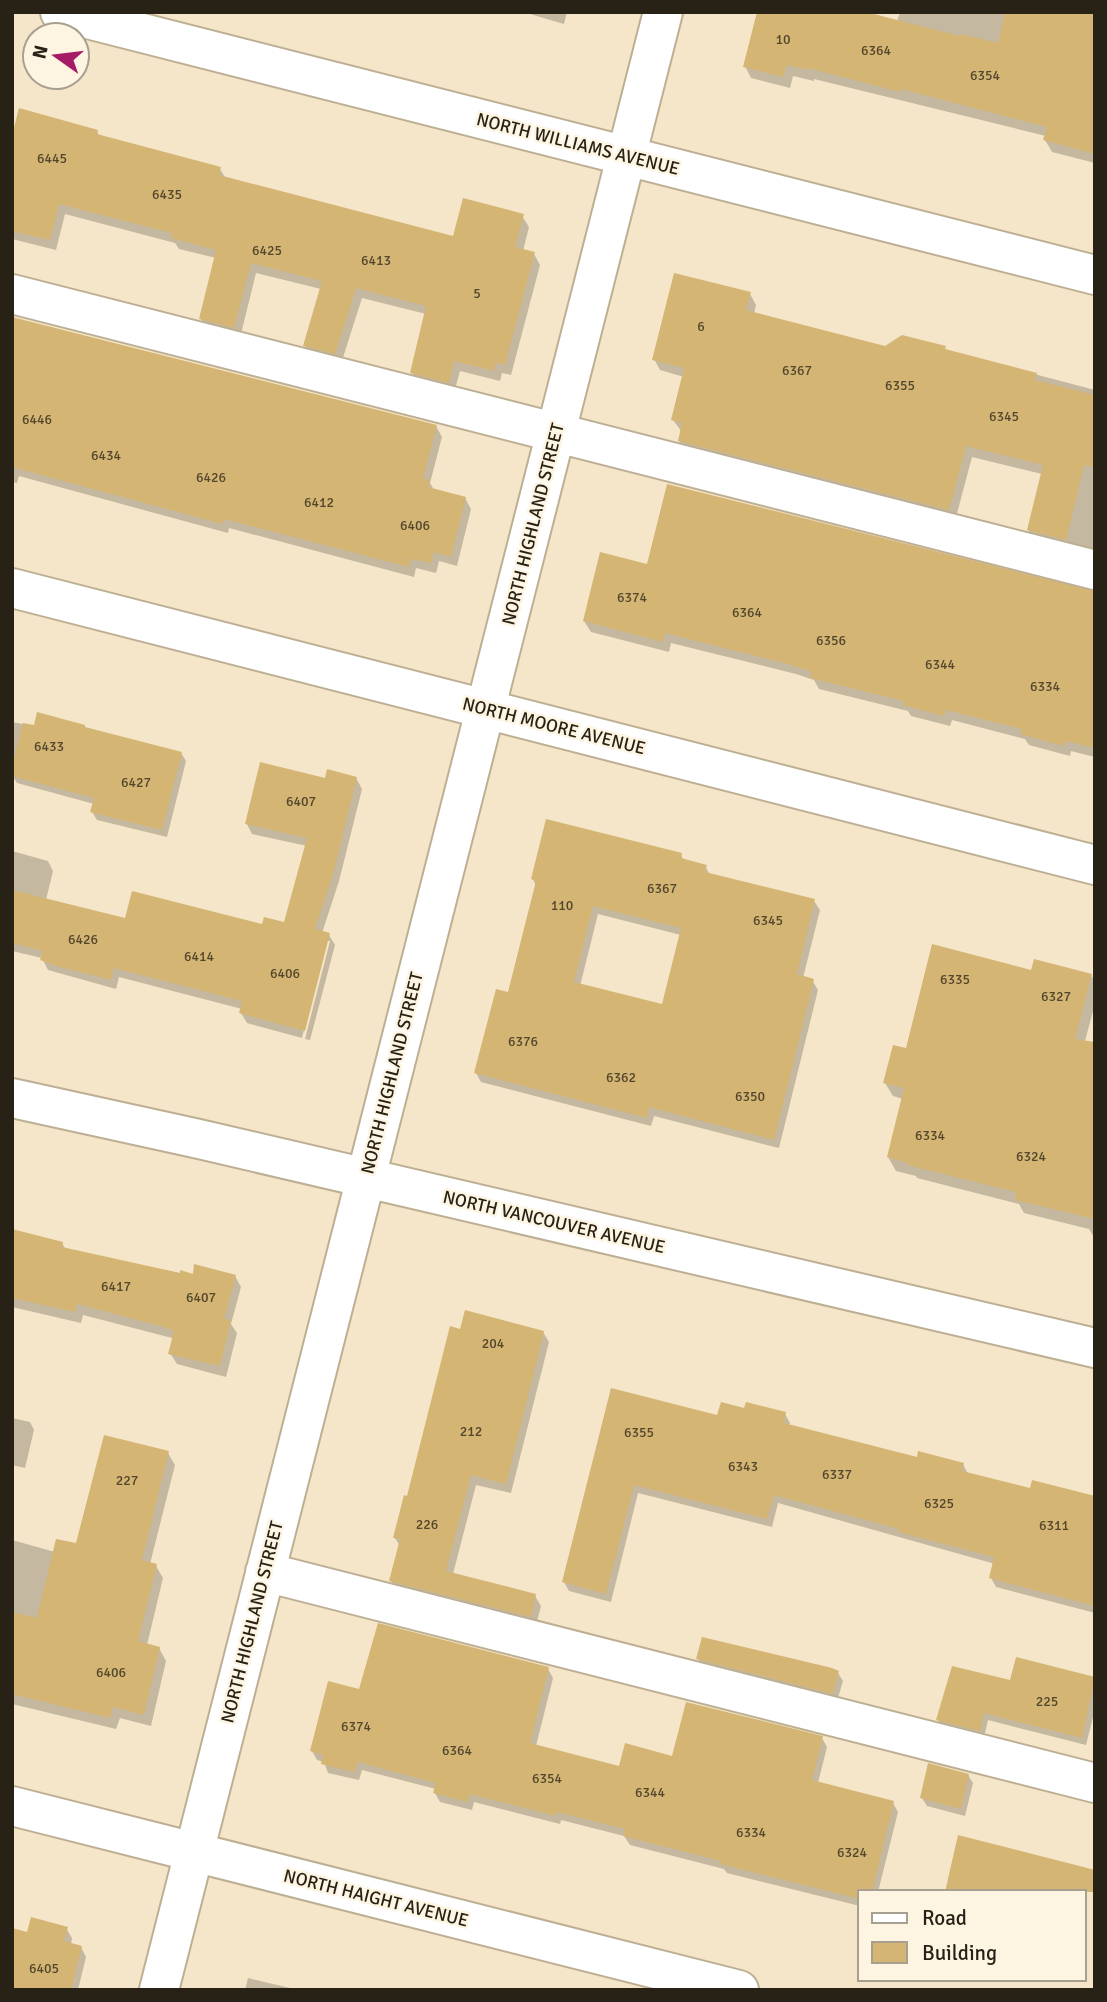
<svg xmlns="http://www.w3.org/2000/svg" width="1107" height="2002" font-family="Signika,sans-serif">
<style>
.shadow{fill:#0003;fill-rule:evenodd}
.building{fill:#d4b573;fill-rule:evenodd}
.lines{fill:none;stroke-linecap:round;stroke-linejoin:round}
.minor-casing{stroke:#bdaf93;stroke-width:42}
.minor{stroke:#fff;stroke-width:38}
.labels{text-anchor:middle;stroke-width:5;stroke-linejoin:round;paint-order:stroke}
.number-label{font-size:14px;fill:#52462d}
.street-label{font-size:18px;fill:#272116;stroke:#fdf4e2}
</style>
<rect width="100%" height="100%" fill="#f5e6c9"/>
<!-- shadow -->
<path class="shadow" d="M523,12h44l-3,12z
M900,12h195v151l-43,-11 -7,-12 1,-4 -232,-57v2l-21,-5 -3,12 -39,-10 -6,-12 152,-44z
M97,132l3,5 120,32 6,10 228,59 68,-22 7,11 -6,24 11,3 6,11 -29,110 -9,-2 -2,8 -40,-10 -6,22 -36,-10 -6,-10 14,-59 -64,-16 -21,66 -30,-8 -6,-11 16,-56 -65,-16 -16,65 -33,-8 -6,-11 15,-61 -37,-9 -4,-6 -110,-29 -9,36 -44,-11v-97z
M750,294l6,11 -2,9 131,34 59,-1 3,4 148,39v166l-60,-15 -7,-11 14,-56 -70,-17 -17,64 -269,-69 -7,-11 3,-9 -9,-12 11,-43 -24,-7 -6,-11z
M12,318l424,108 6,11 -12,46 4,7 31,8 6,11 -14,57 -18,-5 -3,12 -20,-5 -2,9 -185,-49 -1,5 -209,-57 -2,7 -5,-1z
M648,566l447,27v164l-24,-6 -1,5 -41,-11 -4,-6 -73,-19 -2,6 -39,-10 -3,-5 -89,-22 -5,-9 -18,-6 -125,-31 -2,9 -78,-20 -7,-11z
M12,722l169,31 5,8 -19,76 -70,-17 -5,-8 2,-8 -77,-21 -5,-8z
M356,778l6,11 -23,92 -17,52 7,2 6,10 -25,95 -5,-1 25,-98h-4l-24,97 -55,-15 -6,-10 1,-4 -123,-32 -3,12 -68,-19 -6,-12 -30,-7v-100l36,10 5,10 -7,29 80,20 137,6 22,-2 22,-78 -55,-12 -5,-10 79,-44z
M681,855l3,6 21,5 5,9 104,26 6,9 -17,68 9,2 6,10 -39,158 -125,-32 -3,10 -170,-44 -5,-9 33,-79 27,-108 -3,-7zM598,914l83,21 -18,71 -83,-20z
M1032,972l59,3 4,7v22l-10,37 10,2v196l-6,-10 -65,-16 -5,-9 -102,-26 -1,-2 -20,-5 -8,-14 15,-58 -10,-3 -8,-13 22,-33z
M12,1231l50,12 4,7 128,26h41l6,11 -10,37 6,9 -11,44 -49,-13 -7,-11 4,-15h-2l-89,-23 -2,8 -69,-16z
M461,1331l82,1 6,10 -38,151 -35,-8 -23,89 82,22 6,10 -5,20 -139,-35 -6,-10 9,-35 -5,-8z
M612,1390l107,28 26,-8 40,4 5,9 -1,3 129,33 45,5 5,10 63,16 64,7v116l-99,-26 -5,-9 4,-14 -217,-61 -6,24 -134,-34 -27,109 -42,-11 -5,-9z
M12,1418l18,4 4,8 -9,38 -13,-3z
M168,1453l7,12 -25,99 6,2 7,12 -16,67 12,3 7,13 -15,65 -31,-8 -4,11 -104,-25v-164l43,12 22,-6z
M698,1659l140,14 5,8 -6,20 -134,-34z
M1017,1659l78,20v30l-9,36 -98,-25 -4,18 -41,-10 -5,-8 73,-38z
M548,1669l5,9 -17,68 84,22 54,-10 148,-20 5,9 -9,36 75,20 5,9 -20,80h-18v14l-133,-33 -3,-4 -94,-24 -6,-9 -63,-16 -1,4 -86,-22 -2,8 -32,-8 -5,-9 1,-4 -74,-19 -3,10 -31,-7 -4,-11 -7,-2 -5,-9 49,-60z
M968,1775l5,8 -8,33 -38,-10 -5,-8z
M66,1928l6,10 -1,7 10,2 5,10 -8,33h-66l17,-56z
M248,1978l42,10v2h-45z"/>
<!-- building -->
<path class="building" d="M757,12h109l94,24 1,-2 37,9 7,-31h90v142l-52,-14 4,-13 -146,-38 -1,3 -92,-24v2l-21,-5 -4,12 -40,-10z
M19,108l79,22 -1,4 124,33 -2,8 234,61 10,-38 61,16 -9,33 20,5 -30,113 -9,-2 -2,8 -40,-10 -5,22 -39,-10 16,-67 -70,-18 -21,66 -32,-8 19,-65 -71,-18 -17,65 -35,-9 17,-69 -45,-12 1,-5 -113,-29 -9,36 -38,-9v-96z
M674,273l77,19 -5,18 139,36 17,-11 44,11 -1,3 92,24 -2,7 60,15v72l-11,-2 -18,75 -39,-10 16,-65 -77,-19 -17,64 -271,-69 4,-18 -11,-3 13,-52 -32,-8z
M12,317l425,108 -14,53 7,2 -2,7 38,10 -15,60 -17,-5 -3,11 -20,-4 -2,8 -185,-48 -2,5 -210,-57z
M667,484l428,107v157l-29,-7 -2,5 -44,-12 2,-5 -76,-19 -2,6 -41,-11 1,-4 -94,-23 2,-6 -24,-8 -123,-31 -2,9 -80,-21 17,-69 47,12z
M37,712l48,13v2l97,25 -20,78 -72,-18 4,-14 -82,-22v-9l11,-44 11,2z
M260,762l65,16 2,-9 30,8 -23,93 -19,59 15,4 -25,98 -66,-18 3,-12 -128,-33 -3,12 -51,-13 -20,-7 3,-9 -31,-8v-53l113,28 7,-27 130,33 2,-7 20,5 23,-84 -62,-14z
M546,819l136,34 -1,5 26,7 -2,7 110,27 -18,75 17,5 -40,161 -125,-33 -2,11 -173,-45 22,-84 12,3 28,-111 -5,-2zM593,906l88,22 -19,76 -88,-22z
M932,944l99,26 3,-11 58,15 -17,65 20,3v177l-80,-19 1,-8 -109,-27 1,-2 -21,-6 17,-69 -21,-5 10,-38 13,3z
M12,1229l51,13 -1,5 118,26v-3l13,4 1,-10 42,11 -12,44 7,1 -11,46 -52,-12 6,-23 -10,-4 -87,-23 -2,8 -63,-14z
M465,1310l79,21 -38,153 -35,-9 -25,96 90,23 -5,23 -142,-36 11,-42 -7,-1 11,-43 3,1 43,-170 10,3z
M611,1388l106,27 4,-13 23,6 2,-6 40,10 -2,11 133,34 1,-6 46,12 -2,8 68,17 2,-8 63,16v110l-106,-28 5,-21 -96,-25 1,-3 -125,-34 -7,24 -133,-34 -28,109 -44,-12z
M104,1435l65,16 -27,109 15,4 -19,77 22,6 -16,68 -31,-8 -3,11 -98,-24v-82l25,6 19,-79 20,4z
M378,1623l171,44 -19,76 89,23 6,-23 47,13 14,-54 137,34 -11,44 82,21 -22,91h-12v7l-140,-35 1,-3 -98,-25 2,-7 -68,-17 -1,4 -87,-22 -1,8 -35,-9 3,-10 -78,-21 -4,10 -33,-8 2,-9 -13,-4 18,-70 31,8z
M702,1637l130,31 7,3 -6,23 -137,-35z
M1016,1657l79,20 -13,61 -98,-25 -4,18 -44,-11 16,-54 58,14z
M928,1763l41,11 -8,35 -41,-11z
M958,1835l137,35v22h-150z
M31,1917l37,10 -4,14 18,5 -11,44h-59v-62l15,4z"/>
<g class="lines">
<!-- minor casing -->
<g class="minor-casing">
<path id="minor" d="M60,12l1035,263
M12,294l1083,276
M12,588l1083,277
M12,1098l187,41 896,209
M265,1572l830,211
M12,1806l727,184
M159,1990l504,-1978"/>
</g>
<!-- minor -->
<use href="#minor" class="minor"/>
</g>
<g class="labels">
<!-- number labels -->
<g class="number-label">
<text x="783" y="44">10</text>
<text x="876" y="55">6364</text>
<text x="985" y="80">6354</text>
<text x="52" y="163">6445</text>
<text x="167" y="199">6435</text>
<text x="267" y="255">6425</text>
<text x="376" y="265">6413</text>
<text x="477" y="298">5</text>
<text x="701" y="331">6</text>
<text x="797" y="375">6367</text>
<text x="900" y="390">6355</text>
<text x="1004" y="421">6345</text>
<text x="37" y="424">6446</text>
<text x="106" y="460">6434</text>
<text x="211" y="482">6426</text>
<text x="319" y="507">6412</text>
<text x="415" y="530">6406</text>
<text x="632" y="602">6374</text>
<text x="747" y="617">6364</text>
<text x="831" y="645">6356</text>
<text x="940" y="669">6344</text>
<text x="1045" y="691">6334</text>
<text x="49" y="751">6433</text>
<text x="136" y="787">6427</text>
<text x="301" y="806">6407</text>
<text x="662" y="893">6367</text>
<text x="562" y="910">110</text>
<text x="768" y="925">6345</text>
<text x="83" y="944">6426</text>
<text x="199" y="961">6414</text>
<text x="285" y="978">6406</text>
<text x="955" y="984">6335</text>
<text x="1056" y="1001">6327</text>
<text x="523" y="1046">6376</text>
<text x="621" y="1082">6362</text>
<text x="750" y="1101">6350</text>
<text x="930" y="1140">6334</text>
<text x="1031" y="1161">6324</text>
<text x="116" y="1291">6417</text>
<text x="201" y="1302">6407</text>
<text x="493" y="1348">204</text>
<text x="471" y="1436">212</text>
<text x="639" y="1437">6355</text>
<text x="743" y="1471">6343</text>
<text x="837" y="1479">6337</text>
<text x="127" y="1485">227</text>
<text x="939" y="1508">6325</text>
<text x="427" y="1529">226</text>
<text x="1054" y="1530">6311</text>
<text x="111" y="1677">6406</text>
<text x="1047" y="1706">225</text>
<text x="356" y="1731">6374</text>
<text x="457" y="1755">6364</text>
<text x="547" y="1783">6354</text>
<text x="650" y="1797">6344</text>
<text x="751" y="1837">6334</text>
<text x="852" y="1857">6324</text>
<text x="44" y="1973">6405</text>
</g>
<!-- street labels -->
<g class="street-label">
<text transform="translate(578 144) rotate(14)" y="6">NORTH WILLIAMS AVENUE</text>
<text transform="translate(533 524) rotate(-76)" y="6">NORTH HIGHLAND STREET</text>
<text transform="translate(554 726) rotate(14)" y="6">NORTH MOORE AVENUE</text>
<text transform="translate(392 1073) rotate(-76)" y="6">NORTH HIGHLAND STREET</text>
<text transform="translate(554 1222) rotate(13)" y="6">NORTH VANCOUVER AVENUE</text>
<text transform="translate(252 1622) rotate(-76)" y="6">NORTH HIGHLAND STREET</text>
<text transform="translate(376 1898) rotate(14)" y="6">NORTH HAIGHT AVENUE</text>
</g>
</g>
<!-- border -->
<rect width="1107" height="2002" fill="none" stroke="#272116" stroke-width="28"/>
<!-- legend -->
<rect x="858" y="1890" width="228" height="91" fill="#fdf4e2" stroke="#a7a090" stroke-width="2"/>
<rect x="872" y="1913" width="35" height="10" fill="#ffffff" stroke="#a7a090" stroke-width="2"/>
<text x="922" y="1925" font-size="21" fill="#272116">Road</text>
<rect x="872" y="1942" width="35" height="21" fill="#d4b573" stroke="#a7a090" stroke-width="2"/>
<text x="922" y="1960" font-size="21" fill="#272116">Building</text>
<!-- north arrow -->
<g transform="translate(56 56) rotate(284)"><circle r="33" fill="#fdf4e2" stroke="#a7a090" stroke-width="2"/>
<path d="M0-5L12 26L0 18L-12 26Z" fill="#a41c65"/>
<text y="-10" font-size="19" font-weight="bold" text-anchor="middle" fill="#272116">N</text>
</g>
</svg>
